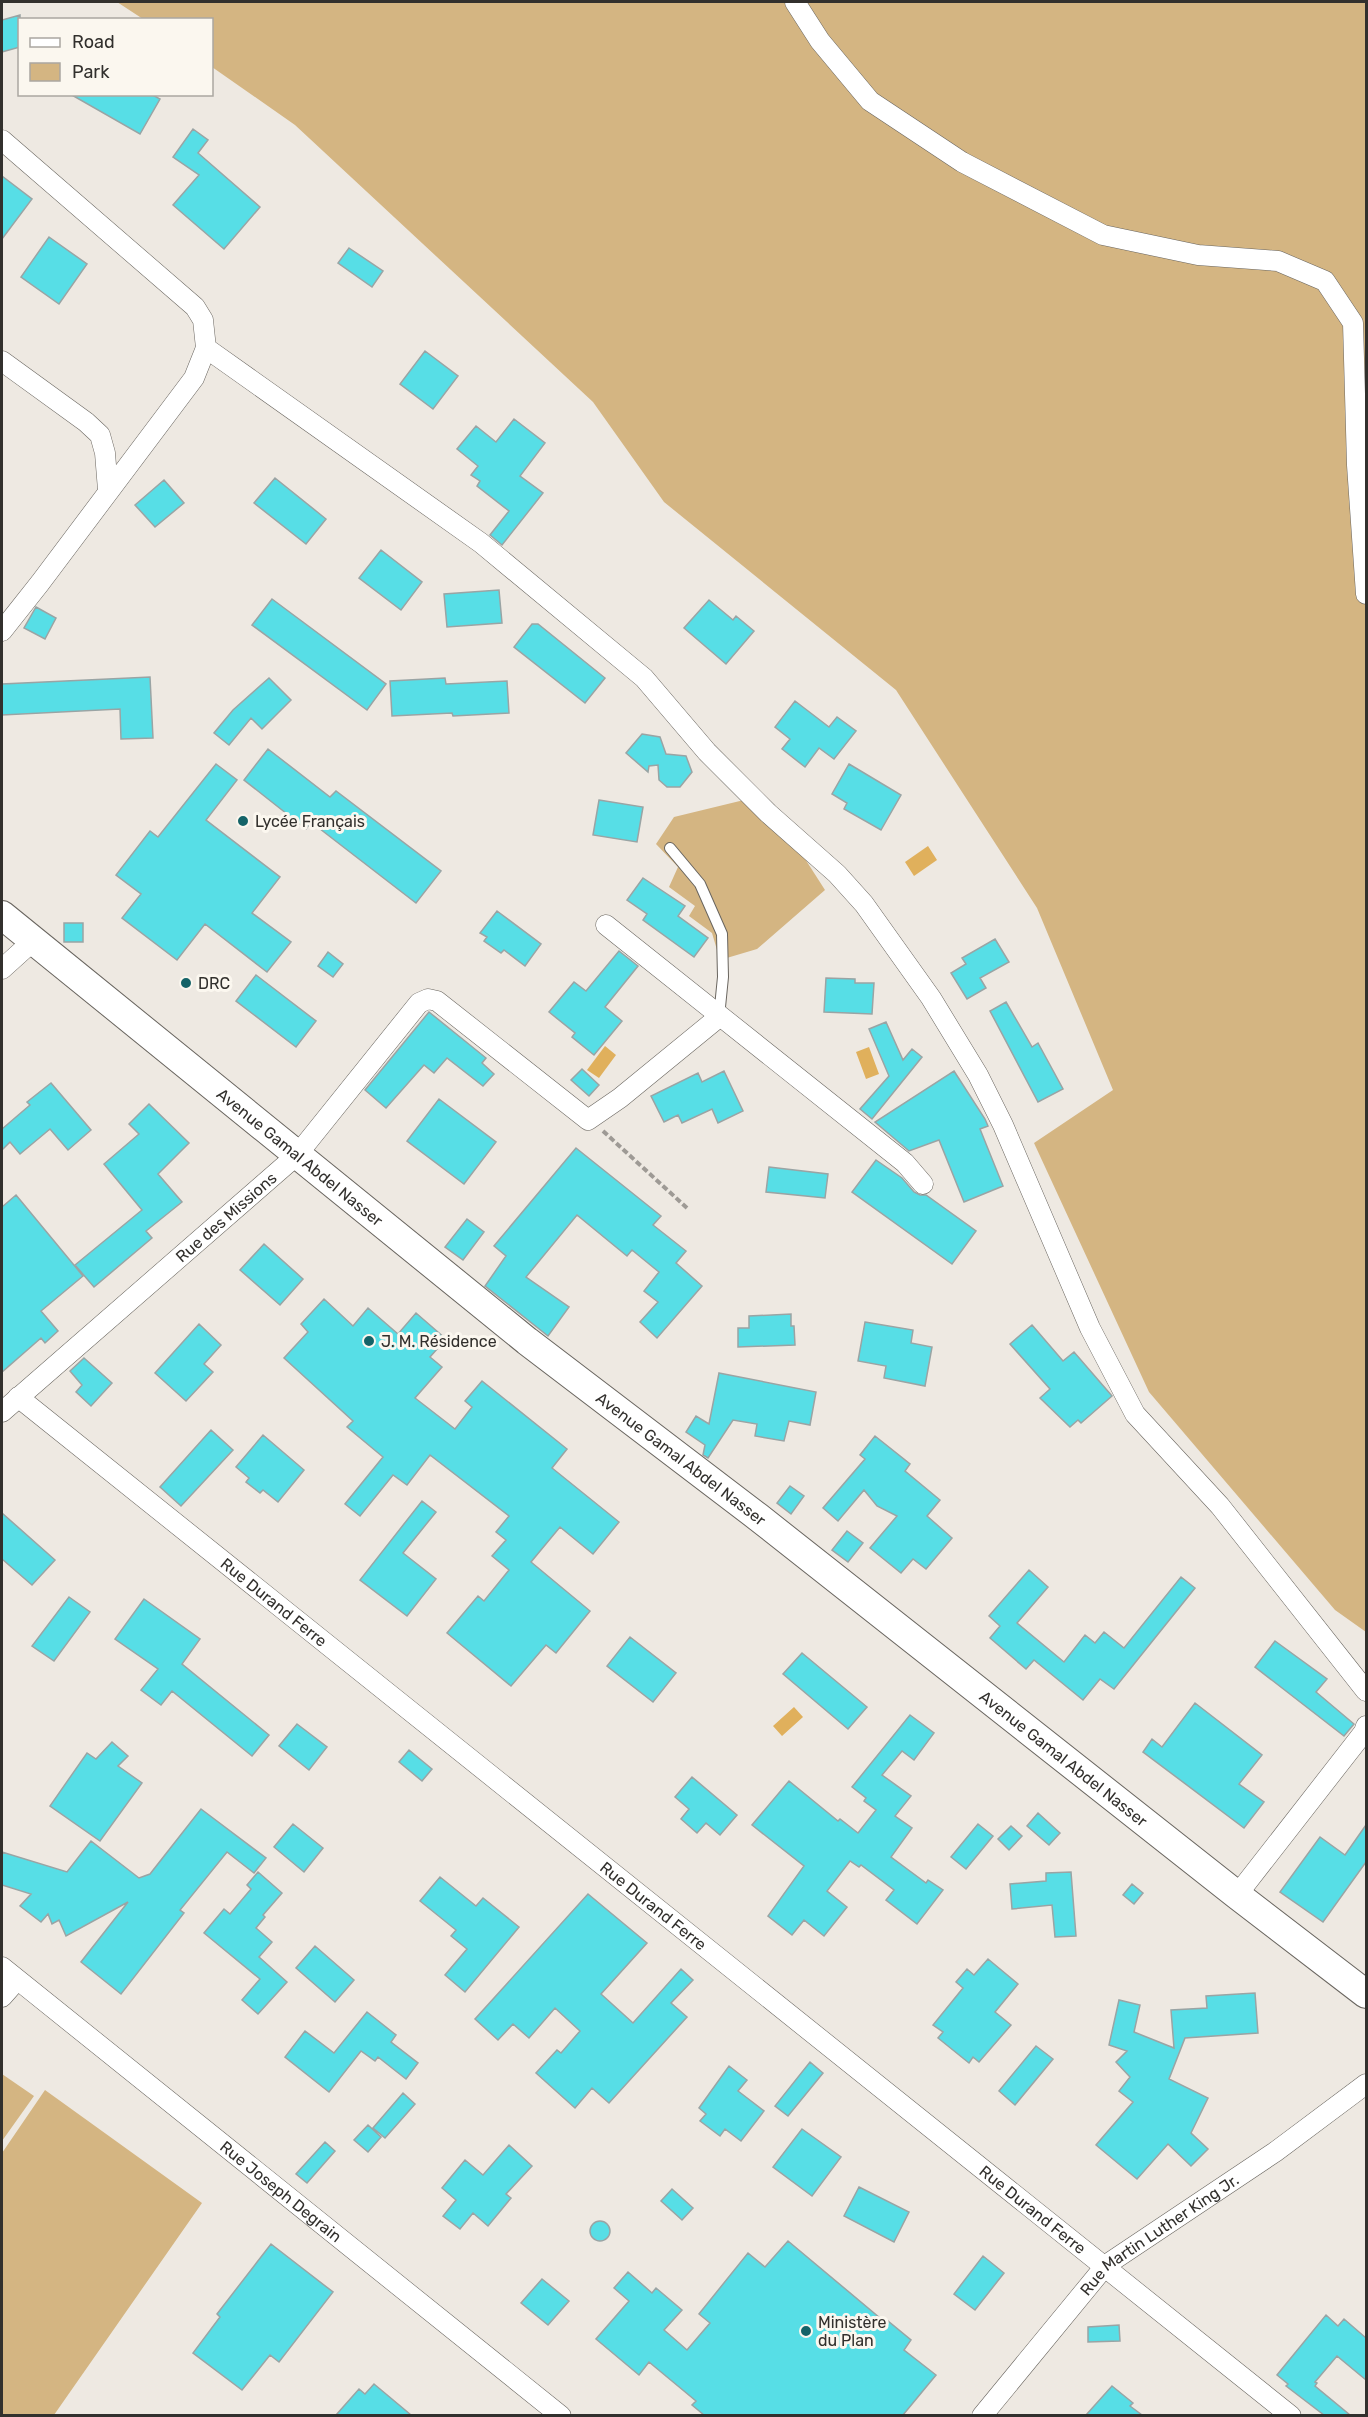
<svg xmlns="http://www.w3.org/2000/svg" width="1368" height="2417" font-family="Rubik,sans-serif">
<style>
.green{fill:#d4b582}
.water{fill:#e0b05c}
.building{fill:#57dee6;stroke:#9aa4a4;stroke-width:1.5}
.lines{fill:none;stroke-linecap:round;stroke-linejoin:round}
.lane-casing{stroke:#69655f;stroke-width:12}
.street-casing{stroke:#69655f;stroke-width:21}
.secondary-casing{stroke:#69655f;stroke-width:30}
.path{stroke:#9e9a95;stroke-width:4;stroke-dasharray:6 3;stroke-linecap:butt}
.lane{stroke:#fff;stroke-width:10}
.street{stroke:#fff;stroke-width:20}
.secondary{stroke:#fff;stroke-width:28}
.poi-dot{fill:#146368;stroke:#fbf7ef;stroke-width:2}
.labels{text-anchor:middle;stroke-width:6;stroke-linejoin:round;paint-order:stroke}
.poi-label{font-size:16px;fill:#32302d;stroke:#fbf7ef;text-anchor:start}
.street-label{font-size:16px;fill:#32302d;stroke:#fbf7ef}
</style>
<rect width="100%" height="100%" fill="#eee9e2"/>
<!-- green -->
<path class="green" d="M117,2h1249v1630l-31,-22 -186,-218 -115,-249 79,-53 -76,-182 -141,-218 -232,-188 -71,-100 -298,-277 -83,-58v-47l-69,-1z
M744,800l56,51 25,39 -68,59 -37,11 -8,-27 -23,-17 6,-10 -26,-19 9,-20 -22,-23 18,-27z
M2,2074l32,22 -32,45z
M45,2090l157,113 -148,212h-52v-262z"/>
<!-- water -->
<path class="water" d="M928,846l9,14 -23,16 -9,-14z
M605,1046l11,9 -17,23 -12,-8z
M869,1047l10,27 -13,5 -10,-27z
M794,1707l9,10 -21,19 -9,-10z"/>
<!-- building -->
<path class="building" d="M20,15v32l-18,5v-32z
M70,94h81l9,5 -20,35z
M193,129l15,11 -10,13 62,54 -36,42 -51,-44 26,-30 -26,-18z
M2,176l30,23 -30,40z
M49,237l38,27 -28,40 -38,-27z
M349,248l34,23 -11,16 -34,-24z
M425,351l33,25 -25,33 -33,-25z
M514,419l31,24 -25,33 23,17 -41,52 -12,-10 19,-24 -32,-25 3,-5 -9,-6 7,-9 -21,-17 19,-23 20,16z
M275,478l51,41 -20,25 -52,-41z
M164,480l20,23 -29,24 -20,-22z
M381,550l41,32 -21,28 -42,-32z
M499,590l3,33 -55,4 -3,-33z
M272,599l114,85 -19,26 -115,-85z
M709,600l24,20 3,-4 18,15 -28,33 -42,-36z
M36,607l20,11 -11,21 -21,-11z
M532,624h6l67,54 -20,25 -71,-56z
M150,677l3,61 -32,1 -1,-30 -118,6v-31z
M269,678l22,22 -29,29 -11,-11 -22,27 -15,-12 19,-23z
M445,678l1,6 61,-3 2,32 -56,3 -1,-3 -60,3 -2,-35z
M795,701l34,26 8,-10 19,14 -22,28 -15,-11 -14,19 -23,-18 8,-10 -15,-12z
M642,734l18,3 6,17 20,2 6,16 -12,15h-13l-8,-7 -1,-15 -9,1 -1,6 -22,-19z
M268,749l62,48 6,-6 105,80 -25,32 -105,-81 -5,7 -62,-49z
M216,764l21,16 -31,40 74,57 -28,36 39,29 -24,30 -62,-48 -28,36 -55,-42 19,-24 -25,-19 34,-44 8,6z
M849,764l52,31 -20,35 -37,-21 3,-6 -15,-9z
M599,800l44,7 -6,35 -44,-7z
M643,878l42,28 -7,10 30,22 -14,19 -51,-37 4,-6 -20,-14z
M497,911l44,33 -16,22 -21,-16 -3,3 -17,-12 3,-4 -7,-4z
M64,923h19v19h-19z
M995,939l14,23 -29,16 6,10 -19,11 -16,-26 15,-9 -4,-6z
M619,951l19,15 -33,41 17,14 -28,34 -22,-18 3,-4 -26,-21 25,-30 12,9z
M328,952l15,12 -10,13 -15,-11z
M256,975l60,46 -20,26 -60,-46z
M826,978l29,1v4h19l-2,31 -48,-2z
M1006,1002l26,45 6,-4 25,46 -25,13 -48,-91z
M429,1012l57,46 -4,5 12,11 -11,12 -36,-28 -13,15 -10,-8 -38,43 -21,-18z
M886,1022l17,38 9,-11 10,8 -50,62 -12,-10 29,-33 -20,-47z
M582,1069l17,16 -10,11 -18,-16z
M724,1071l19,40 -25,12 -6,-14 -30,14 -4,-8 -14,7 -13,-26 47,-23 4,9z
M954,1071l31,48 3,7 -8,3 23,57 -39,16 -25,-62 -30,11 -34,-29z
M51,1083l40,47 -23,20 -18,-21 -30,25 -10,-12 -8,8v-21l28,-24 -3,-3z
M439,1099l57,43 -32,42 -57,-43z
M149,1104l40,39 -31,31 24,28 -36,29 6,7 -58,49 -19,-22 67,-55 -38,-46 35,-30 -10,-10z
M576,1148l85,68 -8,9 33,26 -10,12 26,23 -45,52 -17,-16 18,-20 -14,-11 15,-19 -27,-22 -5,6 -50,-41 -51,62 43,30 -21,29 -63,-50 21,-30 -12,-10z
M876,1160l26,18 12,14 6,3h6l50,36 -24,33 -100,-72z
M769,1167l59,7 -3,24 -59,-6z
M16,1195l67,81 -42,35 17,20 -13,12 -4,-5 -39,34v-165z
M467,1219l17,13 -21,28 -18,-13z
M264,1244l39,35 -23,26 -40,-35z
M324,1299l29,27 15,-18 30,26 18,-21 30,26 -16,18 12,10 -27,31 40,31 17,-22 -7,-6 17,-20 85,68 -15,19 67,54 -26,32 -33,-27 -29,35 59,49 -34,42 -10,-8 -35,41 -64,-53 31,-37 6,5 25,-31 -17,-14 14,-16 -10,-8 13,-16 -79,-61 -23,30 -14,-10 -33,41 -15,-12 38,-47 -36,-30 6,-6 -69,-63 24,-26 -7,-8z
M791,1314v12h3l1,19 -57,2v-19h11v-12z
M865,1322l48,8 -2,13 21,4 -7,39 -41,-8 2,-12 -28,-5z
M199,1324l22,21 -17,19 9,8 -27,29 -31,-28z
M1032,1325l31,36 11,-9 38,44 -31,27 -3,-3 -8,7 -30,-29 10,-9 -40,-45z
M84,1358l28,25 -21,23 -15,-14 6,-7 -12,-14z
M719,1373l97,19 -6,33 -21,-4 -5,20 -29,-5 2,-12 -24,-4 -25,38 -5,-3 2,-10 -19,-13 10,-16 13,8z
M211,1430l22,20 -52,56 -21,-19z
M263,1435l41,35 -26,32 -15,-12 -3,3 -14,-11 3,-4 -13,-11z
M875,1436l35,28 -5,7 35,29 -13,16 25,22 -26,31 -13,-10 -12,14 -31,-25 27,-32 -20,-10 -13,-16 -26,31 -15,-13 42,-49 -5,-4z
M790,1486l14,10 -13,18 -14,-11z
M422,1501l14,11 -33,41 33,26 -29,37 -47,-36z
M2,1513l53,47 -23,25 -30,-26z
M847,1531l16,12 -15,19 -16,-12z
M1029,1570l19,17 -31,36 47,39 21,-27 10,8 9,-11 20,16 57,-71 14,11 -81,101 -14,-10 -17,21 -49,-40 -8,9 -36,-31 10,-12 -11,-10z
M69,1597l21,15 -36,49 -22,-15z
M144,1599l56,40 -18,25 87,71 -17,21 -80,-65 -11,14 -20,-15 17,-21 -43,-30z
M630,1637l46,36 -23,29 -46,-36z
M1275,1641l52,38 -11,13 38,32 -10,12 -89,-69z
M802,1653l65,54 -19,22 -65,-55z
M1195,1703l67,52 -23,29 25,18 -20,26 -101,-76 9,-13 10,8z
M910,1715l24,18 -20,27 -12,-9 -20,24 29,21 -16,20 17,12 -21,29 35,26 2,-3 15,10 -26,34 -31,-24 8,-10 -33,-25 -2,2 -9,-6 -23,30 20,16 -23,29 -20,-16 -12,15 -24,-19 36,-50 -52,-41 37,-44 49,40 2,-2 18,14 18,-23 -12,-9 2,-3 -14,-11z
M297,1724l30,23 -18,23 -30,-24z
M112,1742l16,14 -10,10 24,17 -42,58 -50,-35 37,-53 9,6z
M409,1750l23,19 -10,12 -23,-19z
M692,1777l45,38 -17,20 -14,-12 -9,10 -16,-14 8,-10 -14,-12z
M201,1809l65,49 -12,15 -27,-21 -47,58 4,3 -63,81 -40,-32 47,-60 -62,34 -7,-16 -7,4 -4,-10 -7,8 -21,-16 11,-12 -29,-9v-33l65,20 24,-31 48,37 11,-4z
M1038,1813l22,20 -11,12 -22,-19z
M293,1824l30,24 -19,24 -30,-25z
M978,1824l15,12 -27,33 -15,-12z
M1366,1825v37l-43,60 -43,-30 40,-55 25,18z
M1011,1826l11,10 -13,14 -11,-11z
M258,1872l24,21 -19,22 2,2 -9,11 16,14 -13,15 28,25 -29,32 -16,-14 18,-21 -56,-46 20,-24 6,5 21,-25 -4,-4z
M1071,1872l5,64 -21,1 -3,-32 -40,4 -2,-25 36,-3v-8z
M440,1877l36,29 7,-8 36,29 -54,65 -20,-17 22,-26 -16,-13 5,-6 -36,-29z
M1132,1884l11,9 -9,11 -11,-9z
M588,1894l59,49 -46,51 32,29 48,-54 12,11 -22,23 16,14 -78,86 -17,-15 -17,20 -39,-35 21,-23 4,3 19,-22 -25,-23 -26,30 -16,-14 -15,16 -23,-21z
M315,1946l39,34 -19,22 -39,-34z
M988,1959l30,25 -23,28 16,13 -32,37 -6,-5 -4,6 -31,-25 5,-6 -10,-7 30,-37 -7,-6 11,-13 7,6z
M1255,1993l3,40 -73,5 -16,41 39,19 -17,35 17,16 -17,17 -23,-22 -31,35 -41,-34 37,-43 -14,-11 11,-14 -14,-15 11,-11 -18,-6 10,-45 21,5 -6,27 40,16 -3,-38 36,-2 -1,-12z
M367,2012l29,23 -5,7 27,21 -12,16 -28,-22 -3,4 -14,-10 -32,41 -44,-35 20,-26 29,22z
M1036,2046l17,13 -38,46 -16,-14z
M810,2062l13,11 -35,43 -13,-10z
M729,2066l18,14 -9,11 26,20 -23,30 -16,-12 -5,7 -20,-15 6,-7 -7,-6z
M403,2093l12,11 -30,34 -12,-10z
M368,2125l13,12 -13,15 -14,-12z
M802,2129l39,28 -29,39 -39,-29z
M325,2142l10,9 -28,32 -11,-9z
M509,2145l23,21 -26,28 5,4 -23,28 -15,-13 -13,16 -17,-13 13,-16 -14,-12 23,-28 18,15z
M859,2187l50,25 -15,30 -50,-26z
M672,2189l21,19 -11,12 -21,-19z
M590 2231a10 10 0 1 1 20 0a10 10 0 1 1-20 0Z
M788,2241l98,82 2,-2 23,19 -7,10 32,25 -33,40h-199l-12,-10 4,-4 -47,-39 -10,13 -43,-36 33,-38 -15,-13 14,-16 24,21 4,-5 26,22 -18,20 23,20 23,-27 -11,-9 49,-61 17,14z
M271,2244l62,48 -54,70 -9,-7 -28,35 -49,-37 27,-36 -3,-3z
M983,2256l21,17 -29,37 -21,-16z
M542,2279l27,22 -21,24 -27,-22z
M1326,2315l12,11 6,-7 22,19v42l-29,-24 -22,26 2,1 -2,3 35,29h-26l-38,-29 2,-2 -11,-9z
M1119,2325l1,16 -32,1v-15z
M374,2384l37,31h-75l23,-26 6,5z
M1112,2386l21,17 -3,3 12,9h-56z"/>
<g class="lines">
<!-- lane casing -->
<g class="lane-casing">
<path id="lane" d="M670,848l30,36 22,50 1,43 -4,40"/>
</g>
<!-- street casing -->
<g class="street-casing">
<g id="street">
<path d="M795,2l25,39 50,60 92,61 141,73 95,20 80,6 47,20 28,42 4,142 9,129"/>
<path d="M2,140l193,167 8,13 3,28 275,195 163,135 63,74 61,61 69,61 27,30 67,94 47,77 25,50 87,203 45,86 85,92 146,185"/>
<path d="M2,361l84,61 14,13 5,18 3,37"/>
<path d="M2,631l38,-48 154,-205 12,-30"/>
<path d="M606,925l299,238 18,21"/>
<path d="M2,969l31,-28"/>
<path id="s1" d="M18,1397l1273,1019"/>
<path id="s2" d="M2,1412l295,-257 122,-152 9,-4 9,2 151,119 32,-22 99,-81"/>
<path d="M1237,1895l127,-163 2,-6"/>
<path id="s3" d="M2,1967l559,449"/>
<path d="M2,1997l15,-17"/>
<path id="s4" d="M982,2416l124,-151 169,-113 91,-68"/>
</g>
</g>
<!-- secondary casing -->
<g class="secondary-casing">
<g id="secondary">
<path id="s5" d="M2,915l525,426 231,176 479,378 129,99"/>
</g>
</g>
<!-- path -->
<path class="path" d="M603,1131l84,77"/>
<!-- lane -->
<use href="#lane" class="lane"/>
<!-- street -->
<use href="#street" class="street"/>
<!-- secondary -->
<use href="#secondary" class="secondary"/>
</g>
<!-- markers -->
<g class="poi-dot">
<circle cx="243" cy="821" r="6"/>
<circle cx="186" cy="983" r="6"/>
<circle cx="369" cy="1341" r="6"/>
<circle cx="806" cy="2331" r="6"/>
</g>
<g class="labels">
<!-- poi labels -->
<g class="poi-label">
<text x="255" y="827">Lycée Français</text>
<text x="198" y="989">DRC</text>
<text x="381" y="1347">J. M. Résidence</text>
<text x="818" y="2328">Ministère<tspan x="818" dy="18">du Plan</tspan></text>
</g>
<!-- street labels -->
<g class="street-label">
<text dy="6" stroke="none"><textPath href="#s5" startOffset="384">Avenue Gamal Abdel Nasser</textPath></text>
<text dy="6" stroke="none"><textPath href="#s2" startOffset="297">Rue des Missions</textPath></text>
<text dy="6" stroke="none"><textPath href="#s5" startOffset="870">Avenue Gamal Abdel Nasser</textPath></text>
<text dy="6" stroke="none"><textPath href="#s1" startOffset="328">Rue Durand Ferre</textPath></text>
<text dy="6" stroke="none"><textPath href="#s5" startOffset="1356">Avenue Gamal Abdel Nasser</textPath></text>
<text dy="6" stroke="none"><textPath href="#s1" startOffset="814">Rue Durand Ferre</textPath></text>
<text dy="6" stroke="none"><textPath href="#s3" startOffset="358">Rue Joseph Degrain</textPath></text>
<text dy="6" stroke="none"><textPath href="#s1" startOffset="1300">Rue Durand Ferre</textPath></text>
<text dy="6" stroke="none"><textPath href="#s4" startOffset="256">Rue Martin Luther King Jr.</textPath></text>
</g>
</g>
<!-- border -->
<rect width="1368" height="2417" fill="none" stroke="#32302d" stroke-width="6"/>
<!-- legend -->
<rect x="18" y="18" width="195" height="78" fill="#fbf7ef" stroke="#aba7a1" stroke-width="1.5"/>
<rect x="30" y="38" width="30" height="9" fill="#ffffff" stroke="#aba7a1" stroke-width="1.5"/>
<text x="72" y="48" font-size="18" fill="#32302d">Road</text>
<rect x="30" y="63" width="30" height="18" fill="#d4b582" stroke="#aba7a1" stroke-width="1.5"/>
<text x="72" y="78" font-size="18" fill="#32302d">Park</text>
</svg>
